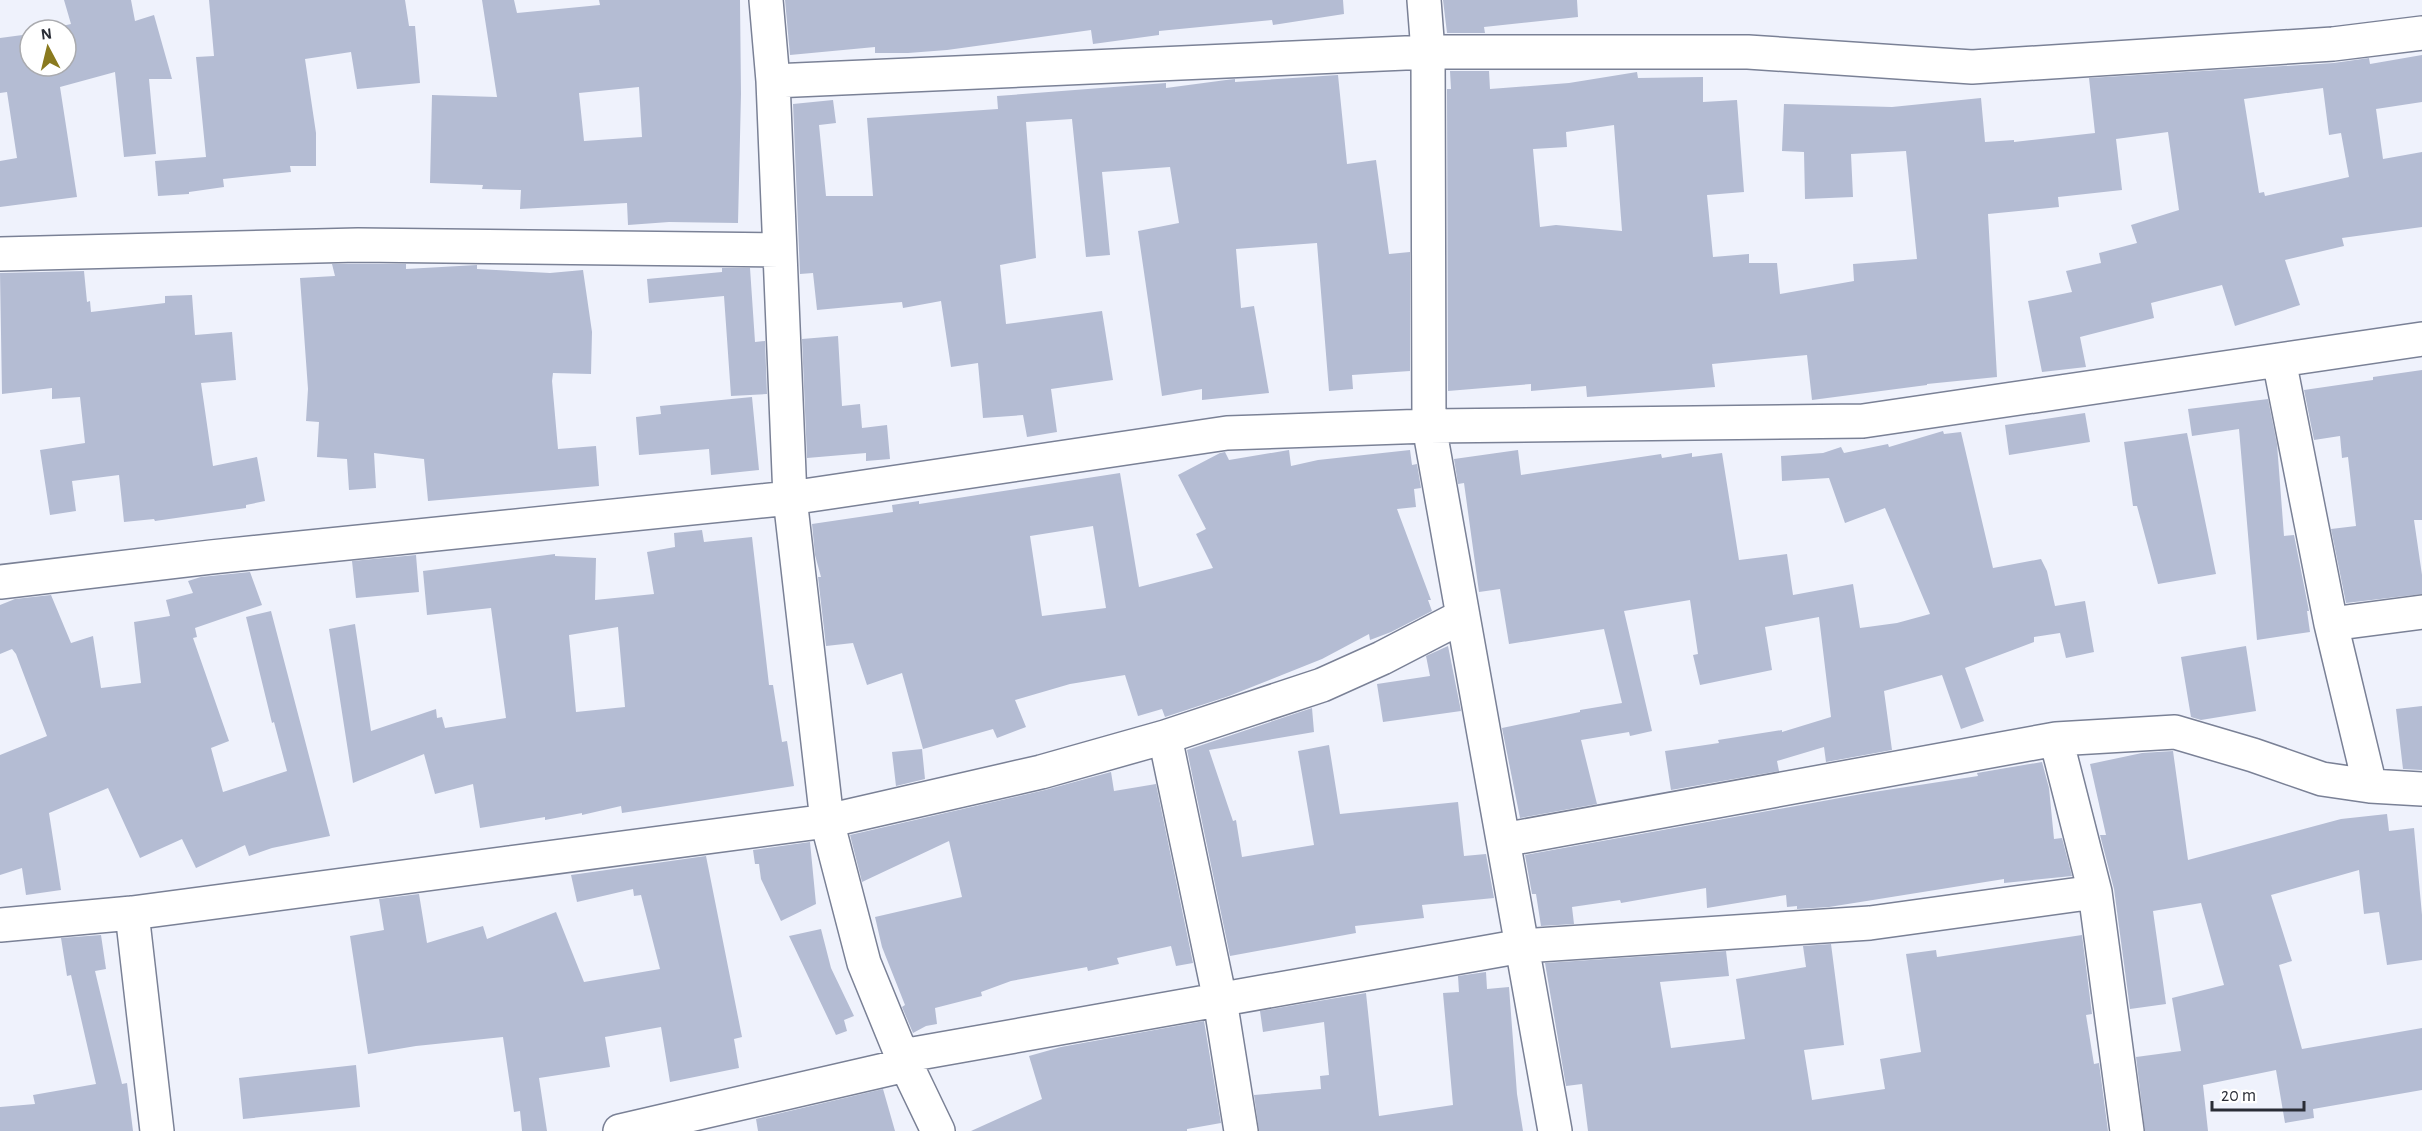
<svg xmlns="http://www.w3.org/2000/svg" width="2422" height="1131" font-family="'Alegreya Sans',sans-serif">
<style>
.building{fill:#b4bcd3;fill-rule:evenodd}
.lines{fill:none;stroke-linecap:round;stroke-linejoin:round}
.minor-casing{stroke:#7a8196;stroke-width:36}
.minor{stroke:#fff;stroke-width:33}
</style>
<rect width="100%" height="100%" fill="#eff2fc"/>
<!-- building -->
<path class="building" d="M64,0h67l4,21 19,-6 18,64h-23l7,75 -32,3 -9,-85 -55,15 17,110 -77,10v-46l17,-3 -10,-66 -7,1v-55l30,-4v32h36v-36h-22l27,-6z
M209,0h196l4,26h6l5,57 -63,6 -6,-37 -46,7 11,74v33h-26l1,6 -68,7 1,8 -35,5v2l-31,2 -3,-35 51,-4 -10,-100 18,-1z
M482,0h32l3,13 83,-8 -1,-5h141l1,94 -3,129 -69,-1 -41,3 -1,-22 -107,6 1,-19 -39,-1 1,-4 -53,-2 2,-88 65,2zM639,87l3,50 -58,4 -5,-48z
M785,0h558l1,14 -71,11 -1,-5 -113,11v4l-66,9 -2,-14 -144,20 -39,3h-33v-6l-85,8z
M1443,0h134l1,17 -94,10 1,6h-38z
M2422,55v47l-46,7 7,50 39,-7v75l-80,11 2,8 -59,14 15,45 -65,21 -13,-41 -71,18 3,15 -74,19 6,30 -44,5 -14,-71 44,-9 -6,-21 35,-8 -2,-10 38,-10 -6,-18 48,-15 -11,-78 -52,7 6,51 -64,7 1,10 -71,7 9,163 -70,7v1l-115,15 -5,-45 -95,9 3,23 -128,10 -1,-11 -55,5v-7l-83,7 -1,-302h4l-1,-18h39l1,18 79,-6 68,-11 1,6 65,-1v25l34,-2 7,92 -37,3 6,62 36,-3v9h28l3,31 74,-13 -1,-17 64,-5 -11,-108 -55,3 2,43 -48,2 -1,-47 -22,-1 2,-47 108,3 89,-9 4,44 29,-2v2l81,-9 -6,-55 245,-15 35,-5 1,6zM2323,88l6,47 12,-2 8,44 -84,19 -1,-4 -5,1 -15,-94zM1614,125l8,106 -66,-6 -16,2 -7,-78 34,-2 -1,-15z
M1338,75l9,89 29,-4 13,94 21,-2v119l-58,4 1,14 -24,2 -12,-148 -81,6 5,59 13,-2 15,87 -67,7v-11l-40,7 -24,-165 41,-8 -9,-56 -68,5 8,83 -24,2 -14,-138 -46,3 10,136 -36,7 6,59 96,-13 11,69 -62,9 6,43 -30,5 -4,-22 -40,3 -5,-55 -27,4 -10,-66 -38,7 -1,-6 -85,8 -4,-37 -13,1 -7,-170 40,-4 3,23 -17,2 7,71h47l-6,-78 131,-9 -1,-13 169,-13v5l60,-8 9,-1v3z
M332,264h74v5l71,-4v4l73,4 33,-3 9,62 -1,42 -38,-1 -1,8 6,68 38,-3 3,40 -171,15 -4,-42 -50,-6 2,35 -27,2 -2,-31 -30,-2 2,-35 -13,-1 2,-32 -8,-111 35,-2z
M722,268h28l5,74 10,-1 2,53 -36,2 -7,-100 -75,7 -2,-24 75,-7z
M84,271l3,31 3,-1 1,11 74,-9v-7l27,-1 3,40 37,-3 4,48 -35,3 12,83 44,-9 8,44 -19,4v3l-91,13 -1,-2 -30,3 -5,-47 -47,6 4,30 -26,4 -10,-65 45,-7 -5,-46 -28,2v-11l-50,6 -2,-121z
M838,336l4,70 18,-2 2,24 25,-3 3,34 -24,2v-8l-59,5 -5,-119z
M2422,370v150h-8l8,55v19l-76,9 -15,-74 25,-3 -8,-69 -6,1 -2,-22 -26,4 -10,-50 69,-10v-3z
M752,397l7,73 -48,5 -2,-26 -70,6 -3,-38 25,-3 -1,-8z
M2268,399l9,45 7,92 10,-1 15,76h-2l3,21 -53,8 -18,-211 -47,7 -4,-27z
M2085,413l5,29 -81,13 -4,-30z
M1943,431l1,3 17,-2 32,136 48,-9 6,12 8,35 30,-5 9,51 -28,6 -6,-25 -26,4v5l-69,26 19,53 -23,8 -19,-54 -58,16 8,59 -66,12 -2,-15 -47,14 2,10 -108,19 -6,-39 54,-8 -1,-3 64,-10v2l49,-15 -12,-100 -54,10 7,43 -72,15 -7,-30 5,-1 -8,-54 -66,11 28,120 -22,5 -1,-4 -48,8 16,64 -77,14 -18,-90 78,-16v-2l42,-7 -18,-74 -95,15 -9,-55 -21,3 -15,-109 -6,1 -4,-25 64,-9 3,25 140,-21 1,4 30,-5v4l30,-4 17,107 48,-6 6,41 60,-11 7,44 37,-5 33,-9 -45,-106 -40,15 -16,-45 -47,3 -1,-25 42,-3 18,-6 3,6 44,-9 1,3z
M2187,433l29,141 -58,10 -21,-78h-4l-9,-64z
M1289,450l2,16 27,-6 92,-10 2,15 5,-1 4,24 -7,1 2,18 -19,2 34,91h-3l4,11 -41,21 -21,8 -1,-6 -47,25 -93,37 -64,21 -3,-8 -24,7 -13,-41 -55,9 -55,16 11,27 -29,11 -4,-9 -70,20 -21,-76 -35,12 -14,-42 -27,3 -8,-69h3l-6,-22 -3,-31 81,-12 -1,-7 27,-4v3l201,-31 19,114 74,-19 -17,-34 10,-5 -28,-54 42,-22 5,-1 4,8zM1093,526l13,82 -64,8 -12,-80z
M702,530l2,12 48,-5 17,148h4l9,57 5,-1 7,45 -172,27 -1,-7 -39,9v-2l-37,7v-3l-65,11 -7,-44 -38,10 -11,-40 -71,29 -24,-154 26,-5 16,107 65,-22 1,9 5,-1 3,11 61,-10 -15,-110 -64,7 -4,-44 132,-17v2l41,2 -1,42 59,-6 -7,-42 28,-5 -1,-14zM618,627l7,80 -49,5 -7,-77z
M416,555l3,37 -63,6 -4,-37z
M250,572l12,33 -67,23 2,9 -4,1 36,103 -18,7 12,44 64,-21 -13,-49 -2,1 -26,-106 25,-6 59,225 -58,12 -23,8 -4,-11 -49,23 -14,-29 -42,19 -32,-70 -59,25 12,77 -35,5 -4,-27 -22,7v-120l47,-19 -31,-82 -4,-5 -12,5v-49l15,-6 36,-4 20,48 22,-7 8,52 40,-5 -7,-61 36,-6 -4,-16 27,-7 -5,-12 13,-4z
M1448,646l13,65 -78,11 -6,-38 53,-8 -4,-20z
M2246,646l10,65 -55,9 -10,-3 -10,-60z
M2422,706v64l-19,-1 -7,-60z
M1312,708l2,24 -105,18 24,71 3,-1 6,37 72,-12 -16,-94 31,-6 11,69 118,-12 6,54 22,-2 8,44 -72,7 2,13 -69,8 1,7 -126,23 -43,-206z
M922,749l3,30 -29,7 -4,-34z
M2173,751l15,109 153,-41 46,-5 2,17 25,-3 8,87v45l-35,5 -8,-53 -15,2 -5,-44 -88,25 21,66 -13,4 23,84 120,-21v62l-109,19 1,9 -29,5 -9,-53 -73,15 5,46h-63l-9,-74 45,-6 -9,-53 52,-13 -23,-82 -48,8 13,93 -36,5 -16,-120 -14,-54h6l-16,-71 52,-11z
M2042,762l7,26 5,51 8,-1 10,38 -68,7v-4l-175,28 -32,2v-3l-10,1 -1,-12 -79,13 -1,-20 -85,15 -1,-3 -48,7 2,17 -33,2 -5,-32h-4l-7,-39 342,-62 111,-17 -1,-3z
M1111,772l3,19 42,-7 37,179 -17,3 -5,-20 -54,12 2,6 -31,7 -1,-4 -76,14 -30,11 1,4 -47,12 2,16 -11,2 -13,7 -11,-26 3,-2 -23,-58 -7,-30 87,-20 -13,-56 -87,41 -12,-47 195,-45z
M810,842l6,62 -35,17 -20,-42 -2,-15h-4l-2,-14z
M706,856l36,181 -8,2 5,29 -69,14 -9,-55 -56,10 5,30 -71,11 8,53h-25l-2,-20 -6,1 -11,-75 -87,9 -48,8 -18,-118 34,-6 -5,-31 40,-5 8,49 56,-17 4,13 69,-27 28,70 76,-13 -19,-74 -7,1 -1,-7 -56,13 -6,-27z
M821,929l10,39 23,48 -10,4 3,11 -11,4 -47,-99z
M101,935l5,34 -11,2 27,113 5,-1 6,48h-133v-24l35,-3 -2,-9 63,-11 -25,-109 -4,1 -6,-38z
M2082,935l10,79 -6,1 8,49 5,-1 9,68h-520l-6,-47 -16,2 -21,-123 181,-12 3,25 -69,6 11,66 74,-9 -9,-60 70,-12 -3,-21 28,-2 13,101 -40,5 8,50 73,-11 -5,-30 41,-7 -15,-98 30,-4 1,7z
M1486,972l1,17 22,-2 8,107 6,37h-264l-5,-36 67,-6 -1,-13 9,-1 -5,-53 -61,10 -3,-21 106,-18 13,123 74,-11 -10,-112 16,-1 -1,-16z
M1204,1021l17,102 -34,6v2h-216l71,-32 -13,-43 32,-9z
M356,1065l4,42 -117,12 -4,-41z
M883,1089l12,42h-137l-2,-12z"/>
<g class="lines">
<!-- minor casing -->
<g class="minor-casing">
<path id="minor" d="M766,0l7,81 17,417 37,323 37,142 38,93 36,75
M1424,0l4,52 1,374 126,705
M773,81l655,-29h320l224,15 361,-23 89,-11
M0,254l358,-9 421,5
M2279,360l52,264 39,162
M0,582l211,-25 579,-59 437,-65 202,-7 434,-5 559,-82
M2331,624l91,-12
M1165,737l55,263 21,131
M2056,739l39,153 32,239
M1503,840l553,-101 119,-7 78,23 69,24 48,7 52,3
M132,913l25,218
M0,925l132,-12 695,-92 214,-49 124,-35 157,-52 60,-27 81,-42
M902,1056l620,-110 348,-23 225,-31
M620,1131l286,-66"/>
</g>
<!-- minor -->
<use href="#minor" class="minor"/>
</g>
<!-- north arrow -->
<g transform="translate(48 48) rotate(353)"><circle r="28" fill="#ffffff" stroke="#aaabaf" stroke-width="1.5"/>
<path d="M0-4.5L10 22L0 15L-10 22Z" fill="#8a7a1f"/>
<text y="-9" font-size="16" font-weight="bold" text-anchor="middle" fill="#2a2d36">N</text>
</g>
<!-- scale -->
<path d="M2212 1101v9h92v-9" fill="none" stroke="#2a2d36" stroke-width="3"/>
<text x="2221" y="1101" font-size="18" fill="#2a2d36" stroke="#ffffff" stroke-width="4.5" paint-order="stroke">20 m</text>
</svg>
